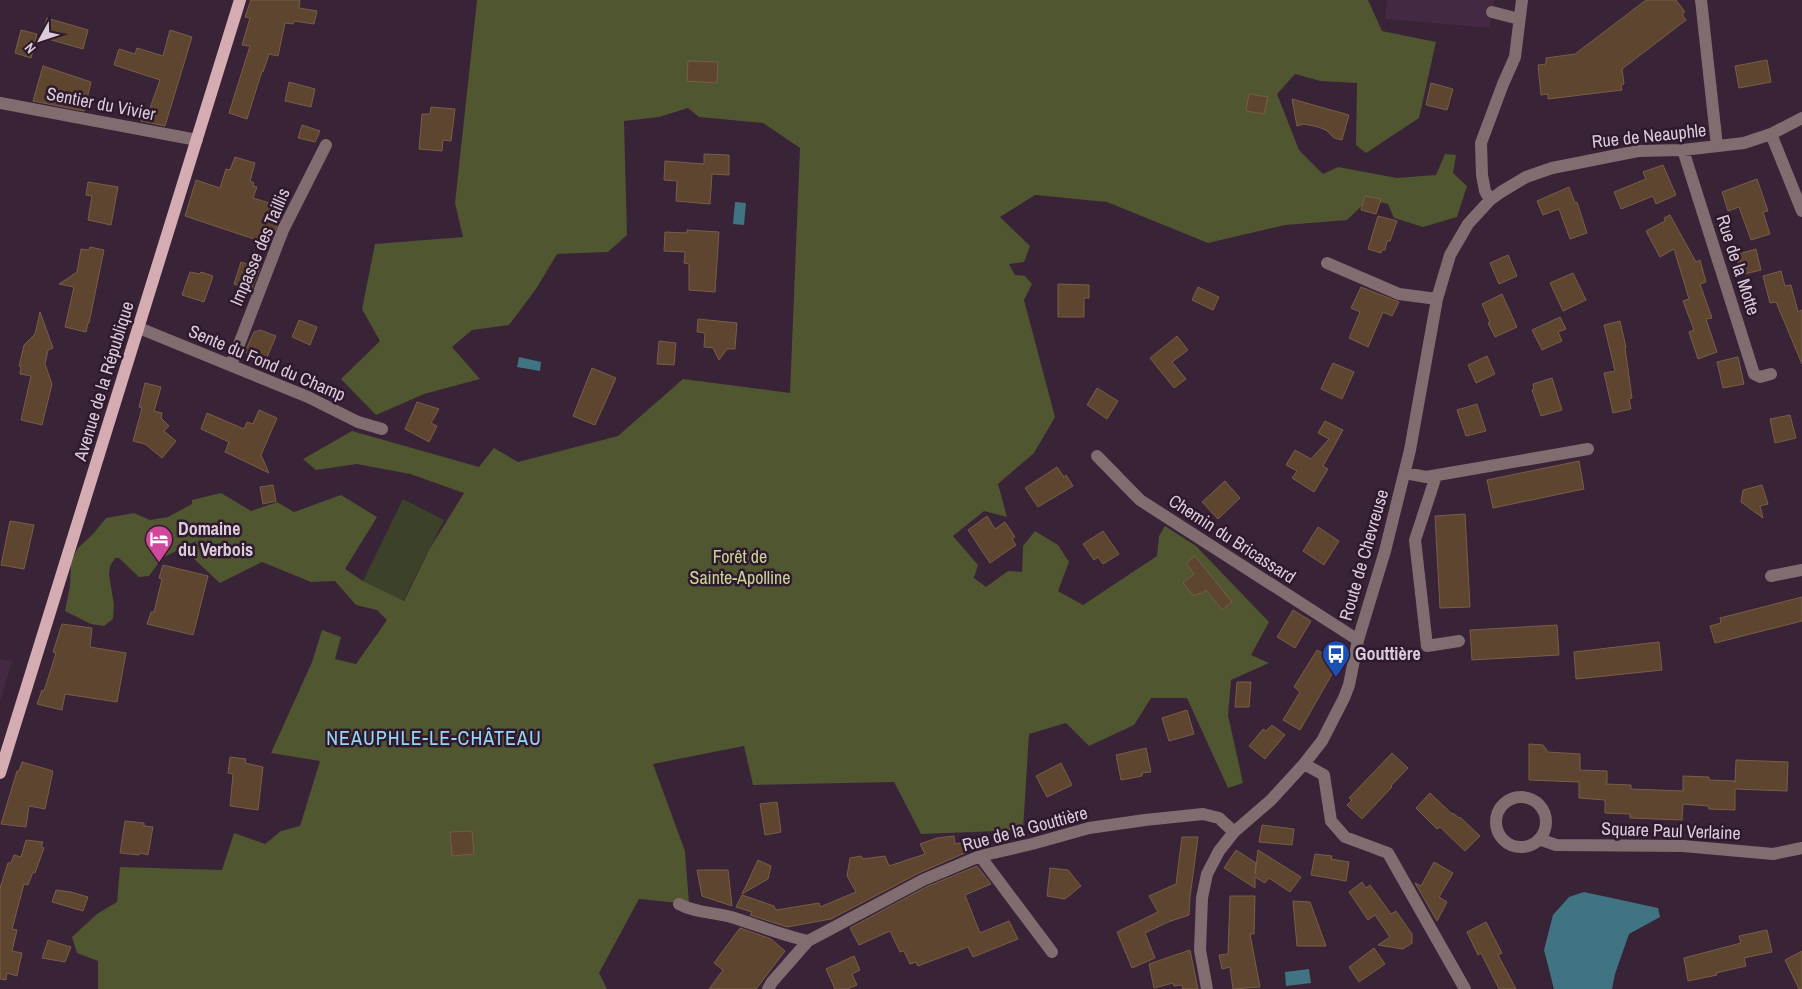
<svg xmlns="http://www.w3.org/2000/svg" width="1802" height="989" font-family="'Archivo Narrow',sans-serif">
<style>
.built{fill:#442942}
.green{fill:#3c4129}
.forest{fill:#4f5630}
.water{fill:#417482}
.building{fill:#5d452f;stroke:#785e48}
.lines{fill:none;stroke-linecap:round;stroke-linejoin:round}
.minor{stroke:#816c70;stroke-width:12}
.major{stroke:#d6acb3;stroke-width:12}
.labels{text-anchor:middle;stroke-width:5;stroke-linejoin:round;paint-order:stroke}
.street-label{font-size:18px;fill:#dbccd9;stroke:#2f192d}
.poi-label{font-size:18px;font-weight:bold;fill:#dbccd9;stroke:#2f192d;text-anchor:start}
.park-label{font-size:18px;fill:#c8d693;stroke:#2f192d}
.quarter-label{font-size:20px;letter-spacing:1px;fill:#93d7f5;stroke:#2f192d}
</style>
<rect width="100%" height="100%" fill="#392337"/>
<!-- built -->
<path class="built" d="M1387,0h107l-4,28 -105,-9z
M0,659l12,2 -12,41z"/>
<!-- green -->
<path class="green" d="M403,499l41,21 -41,81 -40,-20z"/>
<!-- forest -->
<path class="forest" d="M477,0h891l14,31 54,11 -17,76 -53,35 -10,-8 1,-62 -37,-2 -25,-7 -18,20 22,56 24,24 15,-7 59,11 39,-3 9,-21 11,1 -3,18 14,13 -10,31 -34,10 -29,-9 -6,-14 -20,-4 -21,20 -62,5 -77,18 -101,-41 -72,-7 -35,22 30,29 -6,16 -15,2 6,11 10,1 7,8 -8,16 31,117 -21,36 -36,31 9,33 -23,-6 -31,25 25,29 -4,13 12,9 22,-16 14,1 1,-26 12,-15 23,14 11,17 -11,29 25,14 74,-49 2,-20 6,-10 31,20 73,76 -18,33 18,8 -38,17 -3,35 15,68 -15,5 -41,-90h-36l-17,27 -45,21 -23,-23 -37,11 -6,96 -102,4 -27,-52 -141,3 -9,-39 -91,18 32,87 4,53 -50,-5 -40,74 8,16h-509v-28l-21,-8 -5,-16 25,-23 20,-12 3,-35 102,3 12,-37 31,11 16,-13 19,-5 20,-65 -49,-8 41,-91 10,-32 19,7 -6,22 21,5 31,-44 -10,-10 -21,-5 -21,-24 -24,1 -49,-20 -42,21 -26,-24 2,-18 -34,17 -13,18 -10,1 -20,-19h-4l-5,8 -1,9 5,30 -1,14 -9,7 -13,-2 -26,-13 5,-25 1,-25 7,-13 16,-15 12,-15 28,-5 16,7 18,-3 24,-13v-4l29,-7 30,18 26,-9 17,10 47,-17 36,22 -32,52 18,12 41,20 26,-53 34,-55 -54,-19 -53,-10 -41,6 -13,-11 49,-28 127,36 15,-19 24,14 100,-26 65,-57 107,14 10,-245 -37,-25 -64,-6 -11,-9 -29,9 -35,4 3,114 -19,17 -51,2 -21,35 -27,36 -37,5 -20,17 28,32 -56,15 -48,21 -35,-36 39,-38 -18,-32 13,-65 88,-7 -8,-34z"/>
<!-- water -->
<path class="water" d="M735,202l11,1 -2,22 -11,-1z
M519,357l22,5 -1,9 -23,-4z
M1584,892l74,16 2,9 -31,17 -14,40 -3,15h-58l-10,-39 9,-35 16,-18z
M1309,969l2,14 -25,3 -1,-14z"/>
<!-- building -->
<path class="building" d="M251,0h49l-1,8 18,3 -3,13 -20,-3 -1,3 -8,-1 -7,33 -9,-2 -6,18 -1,-1 -15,48 -18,-6 21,-67 -8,-1 8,-27 -5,-1z
M1646,0h30l9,12 -3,2 4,6 -64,49 2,15 -3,1 1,5 -74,9v-5l-7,1 -3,-30 8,-1v-6l29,-4z
M47,18l41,12 -5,19 -42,-12z
M21,30l16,4 -6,24 -16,-5z
M170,30l22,7 -27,89 -24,-5 5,-14 4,1 10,-28 -46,-15 5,-16 16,5 2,-6 26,8z
M1767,60l4,22 -32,6 -4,-22z
M688,61l30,1 -1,21 -30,-2z
M43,66l48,16 -7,29 -51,-10z
M289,82l26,7 -4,18 -26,-6z
M1431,83l22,6 -6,21 -21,-5z
M1249,94l19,3 -4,17 -18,-3z
M1292,99l57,16 -7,25 -8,-2 -8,-8 -8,-3 -14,-3 -7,2z
M431,107l24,2 -4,32 -8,-1 -1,11 -23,-2 3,-35h8z
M302,125l18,6 -5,11 -17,-4z
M704,154l25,1v20l-17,-1 -2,30 -34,-3 1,-20 -13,-1 1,-19 39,3z
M235,157l20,6 -5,18 4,2 -1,3 4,1 -4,11 32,10 -16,36 -84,-28 11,-36 24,8 6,-19 4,1z
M1663,165l13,30 -20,9 -3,-8 -32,13 -7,-17 32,-13 -3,-7z
M1757,179l11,32 -5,1 7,22 -19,6 -12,-33 -11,4 -6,-19z
M88,182l30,5 -7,38 -23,-5 4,-24 -6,-1z
M1569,187l6,16 2,-1 10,31 -17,6 -11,-30 -16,6 -6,-14z
M1365,196l16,3 -5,15 -15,-4z
M1670,215l26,47 4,-2 6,22 -6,2 12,34 -6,1 11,33 -19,7 -9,-27 5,-2 -11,-29 6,-2 -15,-50 -14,8 -14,-26 19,-10 -1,-3z
M1378,216l19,5 -7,20h-3l-2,9h-3l-1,3 -13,-4z
M687,230l32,2 -4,60 -26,-2v-26l-5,-1 1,-11 -21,-1 1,-19 22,1z
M90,247l14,3 -15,73h-1l-2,9 -21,-5 9,-40 -15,-3 18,-12 4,-23 8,1z
M1756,249l5,21 -20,5 -3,-13 3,-1 -2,-7z
M1508,255l9,21 -18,8 -9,-21z
M241,262l19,6 -9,22 -17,-6z
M1781,271l4,15 6,-1 7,27 4,-2v54l-26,-62 -6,1 -7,-27z
M190,272l10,2 1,-2 12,4 -9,26 -22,-7z
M1573,273l13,27 -23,11 -13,-28z
M1058,284l31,1v13h-5v19h-26z
M1198,287l21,10 -6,13 -21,-10z
M1361,287l38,15 -7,14 -9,-4 -15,35 -19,-9 11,-26 -9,-4z
M1502,294l15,33 -22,10 -7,-14 2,-1 -8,-18z
M40,312l13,36 -5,2 -3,14 7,20 -10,41 -21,-5 10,-44 -11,-2 1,-7 -2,-1 5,-21 11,-11z
M1560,317l6,12 -8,3 4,9 -20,9 -10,-20z
M698,319l39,4 -2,26h-8l-8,11 -6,-12 -9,-1 1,-14 -8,-1z
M299,320l18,7 -7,18 -18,-8z
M1620,321l6,26 -1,1 7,50 -3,1 2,10 -18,4 -9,-40 11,-2 -11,-46z
M260,330l16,6 -11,26 -20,-10 9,-20z
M1177,336l11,14 -16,12 14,17 -12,9 -24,-30z
M659,341l17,2 -2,22 -17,-1z
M1487,356l8,18 -19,9 -8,-18z
M1738,357l6,27 -21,4 -6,-26z
M1333,363l21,9 -12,27 -21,-10z
M592,368l24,10 -21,47 -22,-9z
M1552,378l10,32 -21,6 -9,-26 2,-1 -1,-5z
M145,383l16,4 -7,24 8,2 -1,5 8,8 -5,5 12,10 -14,17 -17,-14 -12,-3 9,-33 -3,-1z
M1097,388l21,13 -11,18 -20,-14z
M417,402l22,7 -8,14 6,3 -8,16 -24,-13z
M1477,404l9,27 -20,5 -9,-26z
M259,410l18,8 -16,37 8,18 -44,-21 4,-10 -28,-13 6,-16 37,16 3,-7 6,2z
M1790,415l6,23 -21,5 -5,-24z
M1325,421l18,9 -20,36 5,3 -14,23 -22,-14 5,-7 -11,-6 9,-15 16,9 18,-20 -11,-6z
M1579,461l5,28 -91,19 -6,-28z
M1057,467l7,10 2,-2 7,11 -35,21 -13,-19z
M1225,481l15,17 -22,21 -16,-17z
M273,485l3,16 -13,3 -3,-17z
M1762,485l6,19 -8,2 3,12 -22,-16 2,-12z
M1465,514l5,93 -30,1 -5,-92z
M987,516l8,13 10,-7 10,15 -3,2 4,6 -26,18 -22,-33z
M10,521l24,4 -10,44 -23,-4z
M1318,527l21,14 -15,24 -21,-14z
M1103,531l16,23 -16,10 -5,-7 -4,3 -11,-16z
M1195,556l37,46 -10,8 -16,-20 -5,4 -2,-1 -5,3 -11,-13 11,-9 -8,-11z
M163,565l45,11 -15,59 -46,-11 4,-12h3l8,-33 -3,-1z
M1802,597v24l-87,22 -5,-17 11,-3 -1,-5z
M1293,610l18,11 -16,27 -18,-11z
M62,624l30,4 -2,19 36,6 -9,49 -52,-8 -3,16 -25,-6 5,-14 2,1 12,-38 -3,-1z
M1557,625l2,30 -87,5 -2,-30z
M1659,642l3,28 -86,9 -2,-27z
M1317,650l18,10 -4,16 -31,54 -17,-10 17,-28 -6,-5z
M1237,682h14l-2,25h-14z
M1187,710l7,24 -25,7 -7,-23z
M1272,725l13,10 -20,24 -16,-13 14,-17 3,2z
M1529,744l14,1 5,7 32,2v16l27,1v12l-2,1 26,1v4l52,2v-15l26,1v3l26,1v2l1,-23 52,2 -1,29 -52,-2v21l-26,-1 -1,-3 -25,-2 -1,16 -52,-2v-4l-25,-1v-13l-26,-2v-16l-50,-2z
M1146,748l5,24 -9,1v3l-21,4 -5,-25z
M1392,753l16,15 -17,18 1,1 -30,32 -15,-14 5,-5 -3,-2z
M230,757l16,2 -1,4 18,4 -5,43 -28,-4 3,-32 -5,-1z
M22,762l31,9 -8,38 -16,-3 -3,21 -25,-3 16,-53h2z
M1061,763l11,22 -25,12 -11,-21z
M1430,793l22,21 1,-1 6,5 1,-1 20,19 -15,15 -25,-24 -3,2 -21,-21z
M777,802l4,30 -16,3 -5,-31z
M125,821l19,2v3l9,1 -5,28 -8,-2 -1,2 -19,-2z
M1262,825l32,4 -2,16 -33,-3z
M472,831l2,23 -22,2 -2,-24z
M954,836l1,8 10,-2 2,10 -48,21 -88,46 -44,8 -37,-12 2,-3 -16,-5 6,-12 32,11 2,4 43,-7 1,4 36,-15 -9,-16 3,-18 11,-2 2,3 22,-3 4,10 36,-12 -5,-10 17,-6z
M1182,837h16l-8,60 -1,18 -21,7 -23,11 10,25 -23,10 -15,-36 41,-20 -9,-16 27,-12z
M26,840l17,2 -2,4 3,2 -9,25 -2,-1 -5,13 -4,-1 -12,45 5,1 -5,21 10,2 -5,23 -10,-3 -1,7 -6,-1v-91l8,-25h3l3,-8 7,2z
M1236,850l20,13 -1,11 3,-24 43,27 -11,15 -21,-14 -4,5 -10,-6v11l-31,-20z
M1315,854l17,2 -1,3 18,3 -3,19 -35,-6z
M758,860l13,6 -3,13 -26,15z
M1434,862l19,11 -14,24 8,5 -10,19 -22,-38 6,3z
M977,866l14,18 -26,11 15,38 29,-12 9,18 -45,18 -5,-10 -50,19 -2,-4 -6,2 -6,-13 -4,1 -10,-21 -31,14 -9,-17 76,-41z
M1050,868l18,2 13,16 -16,13 -18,-3z
M697,870h31l4,36 -30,-10z
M1362,882l4,6 4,-3 21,29 5,-3 16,23v9l-9,6 -25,-4 12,-8 -15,-22 -7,5 -19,-28z
M56,890l15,2 17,5 -5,14 -31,-9z
M1230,896h25l-1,38h-4l10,53 -27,2 -3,-22 -8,2 -3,-14 9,-1z
M1293,901l17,1 16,44h-29z
M1486,922l16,31 -4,2 18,34h-17l-18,-36 -3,2 -11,-23z
M740,928l31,11 14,12 -29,38h-47l14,-19 -9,-7z
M1767,930l5,22 -28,6 2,8 -30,7 1,2 -29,6 -4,-23 57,-15 -2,-7z
M48,940l23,7 -6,15 -23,-4z
M1374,948l11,16 -26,18 -10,-15z
M1190,950l8,39h-15l-1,-4 -8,1 -1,-3 -19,5 -5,-24z
M1802,951v38h-3l-14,-29z
M854,956l6,14 -8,4 5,11 -10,4h-12l-9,-20z"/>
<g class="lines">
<!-- minor -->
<path class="minor" d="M1701,0l16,146
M1492,12l27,7
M0,103l197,37
M1771,134l31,77
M1683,150l71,224 6,3 11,-3
M1490,200l-5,-9 -3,-16 -1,-32 22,-59 12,-27 7,-57
M1327,263l72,31 38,5
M139,328l169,69 50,25 24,7
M231,365l52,-135 43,-85
M1097,456l43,44 218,140
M1405,473l21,4 162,-28
M1436,476l-21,64 12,106 32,-5
M1771,576l31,-6
M1304,764l20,11 7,46 14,16 43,16 77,136
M1496 822a25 25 0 1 1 50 0a25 25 0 1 1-50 0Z
M1539,839l17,6 127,1 90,8 29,-6
M980,856l72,96
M679,904c16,9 34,8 52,13 26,8 51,18 77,24
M768,989l4,-7 36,-41 115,-61 57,-24 52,-12 57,-16 56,-8 58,-6 16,4 15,14
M1207,989l-7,-39 2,-52 5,-24 12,-23 15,-19 37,-32 33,-36 18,-23 22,-43 5,-13 9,-45 27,-89 25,-101 27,-151 13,-44 18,-31 22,-24 11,-8 25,-15 26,-9 86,-17 45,-1 61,-7 27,-9 31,-16"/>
<!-- major -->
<path class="major" d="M0,773l240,-773"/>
</g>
<!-- icons -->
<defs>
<g id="hotel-pin" transform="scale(1.4375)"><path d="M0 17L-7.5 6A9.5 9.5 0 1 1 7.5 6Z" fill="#d1479c" stroke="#2f192d"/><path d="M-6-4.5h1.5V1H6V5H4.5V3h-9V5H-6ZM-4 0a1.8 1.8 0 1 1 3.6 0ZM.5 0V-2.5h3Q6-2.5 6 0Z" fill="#fff"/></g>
<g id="bus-pin" transform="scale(1.4375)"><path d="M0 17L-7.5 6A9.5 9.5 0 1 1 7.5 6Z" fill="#1a4fb4" stroke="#2f192d"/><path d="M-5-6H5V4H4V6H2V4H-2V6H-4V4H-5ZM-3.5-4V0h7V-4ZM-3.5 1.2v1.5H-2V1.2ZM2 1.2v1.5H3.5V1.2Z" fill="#fff"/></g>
</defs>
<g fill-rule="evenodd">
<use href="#hotel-pin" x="159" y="539"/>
<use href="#bus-pin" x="1336" y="654"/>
</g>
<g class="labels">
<!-- street labels -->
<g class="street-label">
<text transform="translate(101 104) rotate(11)" y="6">Sentier du Vivier</text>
<text transform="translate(1649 136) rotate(-6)" y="6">Rue de Neauphle</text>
<text transform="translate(260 247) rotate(-67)" y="6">Impasse des Taillis</text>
<text transform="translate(1738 265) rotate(72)" y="6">Rue de la Motte</text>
<text transform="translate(267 363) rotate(23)" y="6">Sente du Fond du Champ</text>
<text transform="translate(104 381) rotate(-73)" y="6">Avenue de la République</text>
<text transform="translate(1232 539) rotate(33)" y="6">Chemin du Bricassard</text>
<text transform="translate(1364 555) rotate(-74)" y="6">Route de Chevreuse</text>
<text transform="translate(1025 829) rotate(-15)" y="6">Rue de la Gouttière</text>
<text transform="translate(1671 831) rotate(2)" y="6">Square Paul Verlaine</text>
</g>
<!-- poi labels -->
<g class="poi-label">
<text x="178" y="535">Domaine<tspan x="178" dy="21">du Verbois</tspan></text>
<text x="1355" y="660">Gouttière</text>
</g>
<!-- park labels -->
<g class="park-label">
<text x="740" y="563">Forêt de<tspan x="740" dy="21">Sainte-Apolline</tspan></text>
</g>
<!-- quarter labels -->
<g class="quarter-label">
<text x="434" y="745">NEAUPHLE-LE-CHÂTEAU</text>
</g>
</g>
<!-- north arrow -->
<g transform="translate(40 40) rotate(230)" stroke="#2f192d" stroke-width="4" paint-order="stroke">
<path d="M0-4L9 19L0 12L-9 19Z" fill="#dbccd9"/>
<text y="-8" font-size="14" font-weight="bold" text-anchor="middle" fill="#dbccd9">N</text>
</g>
</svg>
